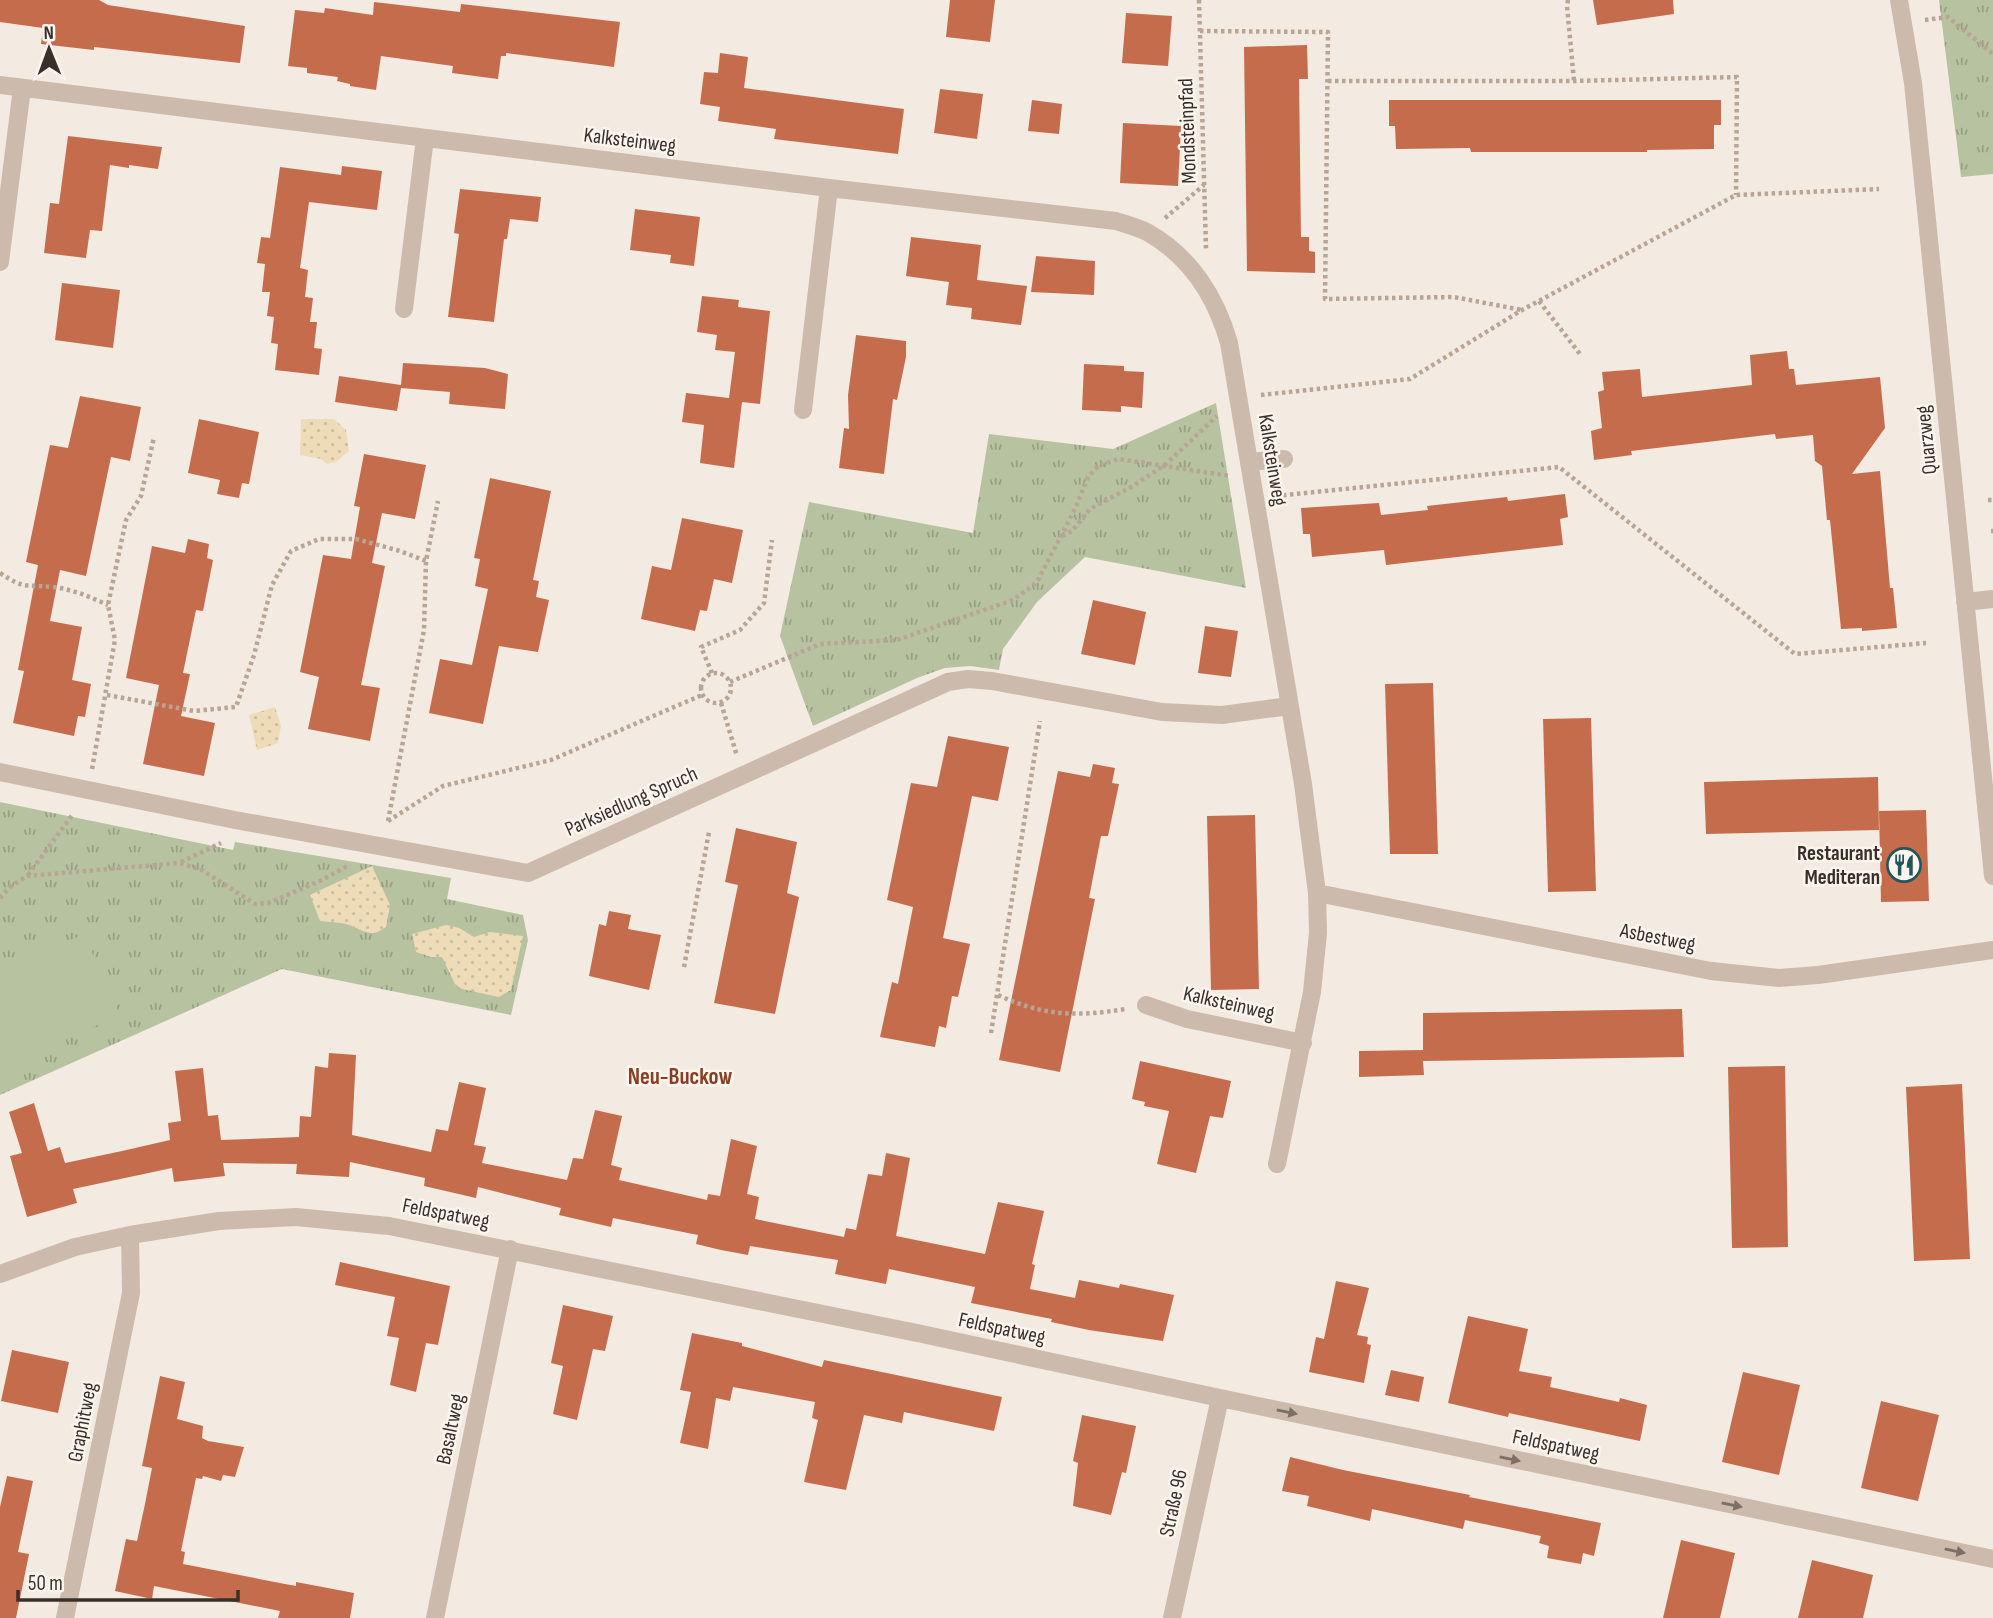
<svg xmlns="http://www.w3.org/2000/svg" width="1993" height="1618" font-family="'Sofia Sans Condensed',sans-serif">
<style>
.grass{fill:url(#grass-tufts)}
.sand{fill:url(#sand-dots)}
.pitch{fill:#b7c3a0}
.building{fill:#c56c4d}
.lines{fill:none;stroke-linecap:round;stroke-linejoin:round}
.path{stroke:#b8a596;stroke-width:4.5;stroke-dasharray:3.5 3.5;stroke-linecap:butt}
.minor{stroke:#ccbbac;stroke-width:18}
.oneway{fill:#7c6f65}
.labels{text-anchor:middle;stroke-width:5;stroke-linejoin:round;paint-order:stroke}
.street-label{font-size:21px;fill:#3a302b;stroke:#fbf5ee}
.poi-label{font-size:21px;font-weight:bold;fill:#3a302b;stroke:#fbf5ee;text-anchor:end}
.neighbourhood-label{font-size:23px;font-weight:bold;fill:#893e24;stroke:#fbf5ee}
</style>
<defs>
<pattern id="grass-tufts" width="24" height="20" patternUnits="userSpaceOnUse" patternTransform="scale(1.75)"><rect width="24" height="20" fill="#b7c3a0"/><path d="M3 7l-1-3M5 7V3M7 7l1-3M15 17l-1-3M17 17v-4M19 17l1-3" fill="none" stroke="#969f83"/></pattern>
<pattern id="sand-dots" width="8" height="8" patternUnits="userSpaceOnUse" patternTransform="scale(1.75)"><rect width="8" height="8" fill="#eedcb8"/><path d="M2 2h.1M6 6h.1" fill="none" stroke="#cdbd9e" stroke-width="1.8" stroke-linecap="round"/></pattern>
</defs>
<rect width="100%" height="100%" fill="#f3ebe1"/>
<!-- grass -->
<path class="grass" d="M1939,0h54v174l-32,3z
M1216,403l30,185 -161,-31 -48,45 -34,47 -4,21 -29,-4 -25,2 -28,10 -104,48 -33,-90 29,-134 164,31 16,-99 124,15z
M0,802l233,48 2,-8 216,36 -4,21 76,16 5,25 -17,75 -229,-46 -282,126z"/>
<!-- sand -->
<path class="sand" d="M301,419h33l12,11 3,21 -13,11 -9,2 -6,-5 -21,-4z
M275,707l6,19 -3,17 -21,7 -8,-35z
M372,866l18,39 -4,22c-16,12 -22,3 -37,-2 -9,-3 -20,-3 -29,-4l-10,-26z
M446,925l13,3 15,9 16,-5 33,4 -12,54 -12,7 -37,-8 -7,-5 -13,-27h-11l-15,-5 -4,-18z"/>
<!-- pitch -->
<path class="pitch" d="M84,934l36,81 -120,53v-97z"/>
<!-- building -->
<path class="building" d="M0,0h99l9,5 137,21 -5,37 -146,-16v3l-53,-6 2,-16 -43,-6z
M950,0h45l-5,42 -44,-5z
M1593,0h80l1,14 -77,11z
M374,2l86,10 1,-8 159,18 -6,45 -108,-14v3h-5l-3,23 -46,-6 1,-7 -72,-10 -5,34 -26,-4v-2l-13,-3 1,-4 -31,-4v-5l-19,-2 7,-56 29,3 1,-5 48,7z
M1126,13l46,3 -4,50 -46,-3z
M1307,45l1,34h-9l2,158h8v14l6,1v21l-68,-2 -3,-224z
M720,53l28,4 -4,31 160,21 -6,45 -124,-15 2,-10 -58,-8 2,-14 -20,-3 4,-32 14,1z
M940,89l43,5 -6,45 -43,-6z
M1032,100l30,4 -3,30 -31,-3z
M1389,100h332v25h-7v24l-67,1v2h-176l-1,-4 -74,1 -1,-23h-6z
M1123,123l58,3 -3,60 -58,-3z
M68,136l94,11 -4,22 -29,-4v3l-19,-3 -8,66 -12,-1 -4,28 -42,-5 6,-50 9,1z
M342,166l40,5 -5,39 -68,-8 -9,66 8,2 -3,27 8,1 -3,24h7l-3,26 8,1 -3,26 -44,-5 3,-26 -7,-1 3,-26 -7,-1 3,-24h-8l3,-28 -8,-1 4,-26 9,1 10,-71 61,8z
M460,189l81,8 -3,25 -28,-3 -3,20h-3l-10,83 -46,-5 11,-83 -5,-1z
M635,209l65,8 -6,49 -24,-3 1,-8 -41,-5z
M911,237l70,8 -4,35 50,6 -6,39 -50,-6 1,-11 -26,-3 3,-23 -43,-6z
M1036,256l59,5 -1,34 -63,-3z
M62,283l58,7 -7,58 -58,-8z
M702,296l37,4 -1,7 32,4 -10,93 -18,-2 -8,66 -34,-5 4,-38 -22,-3 4,-29 43,5 6,-46 -20,-2 2,-15 -20,-3z
M856,335l50,6v16l-9,43 -4,-1 -9,75 -45,-6 5,-40 5,1 -1,-34z
M1787,351l2,18h5l2,16 84,-8 5,51 -33,46 28,-3 10,117h3l4,40 -35,3v-3l-21,1 -11,-109h-3l-5,-54 -7,-5 -2,-26 -37,4 -1,-5 -144,17 1,4 -38,5 -3,-29 11,-3 -4,-36 6,-2 -2,-18 38,-3 2,28 110,-12 -2,-30z
M403,363l82,5 23,6 -3,35 -56,-5 1,-12 -49,-4 -4,23 -62,-9 4,-26 62,9z
M1084,364l40,2v5l20,1 -2,36 -21,-2v6l-39,-2z
M80,396l61,11 -11,54 -19,-4 -25,119 -26,-6 -10,51 32,6 -10,53 19,4 -6,33 -7,-1 -4,20 -61,-13 11,-52 -6,-1 20,-105 -12,-3 24,-117 18,3z
M199,419l60,13 -10,52 -7,-1 -3,15 -22,-4 3,-14 -32,-7z
M364,454l62,11 -11,54 -33,-6 -10,50 13,3 -24,119 19,3 -10,53 -62,-12 11,-52 -19,-5 23,-117 28,4 9,-52 -6,-1z
M490,478l61,13 -18,89 6,1 -3,16 13,3 -11,52 -39,-6 -16,78 -54,-11 11,-54 32,6 16,-76 -13,-3 5,-27 -6,-1z
M1565,494l3,23 -8,2 3,26 -177,20 -2,-15 -72,7 -2,-23h-7l-2,-26 78,-5 2,12 47,-5 -1,-4 80,-9 1,4z
M682,518l61,12 -11,53 -18,-4 -7,32 -7,-1 -5,21 -54,-12 11,-53 19,4z
M188,539l21,5 -2,14 6,2 -10,51 -7,-1 -13,63 7,1 -9,42 34,7 -11,53 -61,-12 16,-79 -33,-7 26,-132 33,7z
M1093,600l53,12 -11,53 -54,-11z
M1205,626l33,5 -7,46 -33,-4z
M1433,683l5,171h-48l-5,-170z
M1591,718l5,173 -48,1 -5,-173z
M948,736l61,11 -11,54 -26,-5 -29,142 27,6 -12,53 -6,-1 -6,32 -7,-2 -4,21 -55,-10 12,-55 6,2 15,-77 -26,-7 24,-117 26,4z
M1093,764l22,4 -3,15 7,1 -11,52h-7l-12,62 6,1 -35,173 -61,-12 59,-289 32,6z
M1878,777l1,53 -173,4 -2,-52z
M1926,810l3,91 -48,1 -2,-91z
M1255,815l4,174 -48,1 -4,-174z
M736,828l61,14 -10,51 12,4 -24,117 -61,-11 24,-118 -13,-3z
M609,911l22,4 -3,14 33,6 -12,55 -60,-14 10,-52 7,2z
M1682,1009l2,48 -261,4 1,14 -65,2v-26l64,-1v-37z
M329,1053l27,2 -4,80 79,17 5,-23 12,2 11,-49 27,6 -12,57 12,2 -4,16 85,17 6,-22 10,1 12,-49 27,6 -11,49 11,3 -3,12 88,20 1,-6 12,2 11,-57 26,7 -10,48 12,3 -4,22 89,18 2,-9 10,2 12,-56 14,2 4,-23 24,5 -14,78 89,18 13,-52 46,9 -12,53 3,1 -5,24 45,9 4,-18 40,8 1,-4 54,11 -11,46 -74,-11 -38,-8 1,-3 -81,-16 4,-16 -86,-18 -3,15 -26,-5 -25,-5 3,-14 -88,-14 -2,9 -27,-5 -25,-6 2,-9 -85,-17 -2,9 -52,-12 2,-7 -44,-11 -39,-10 -2,11 -52,-12 1,-8 -75,-16 -1,15 -53,-3 1,-10 -74,-1 2,13 -51,6 -2,-14 -99,21 4,14 -50,14 -17,-61 12,-3 -13,-41 25,-9 14,48 12,-4 5,16 57,-12 48,-11 -2,-17 13,-2 -6,-50 28,-3 5,48 10,-1 3,25 78,-3 1,-21 11,1 4,-51 13,2z
M1140,1061l91,20 -8,37 -13,-2 -14,57 -39,-9 12,-53 -25,-5 1,-4 -13,-3z
M1785,1066l3,181 -56,1 -4,-181z
M1962,1084l8,175 -56,2 -8,-174z
M340,1262l110,24 -12,59 -12,-2 -10,49 -26,-7 9,-47 -12,-2 8,-39 -60,-12z
M1336,1281l33,7 -12,47 11,2 -1,7 4,1 -7,38 -55,-11 7,-35 8,2z
M563,1305l50,11 -8,35 -12,-2 -16,71 -24,-6 10,-48 -12,-3z
M1468,1316l60,13 -9,42 33,6 -2,10 69,15 1,-4 27,7 -7,36 -131,-28 -1,4 -60,-14z
M692,1333l50,10v3l80,21 2,-7 178,37 -8,34 -90,-19 -2,11 -38,-8 -18,75 -42,-8 14,-62 -6,-2 3,-16 -82,-15 -3,14 -14,-3 -8,51 -28,-6 11,-51 -11,-2z
M12,1350l57,12 -11,51 -57,-12z
M1391,1370l33,7 -5,25 -34,-7z
M1743,1372l57,13 -21,90 -57,-13z
M160,1376l25,6 -8,37 26,7 -1,12 6,3 36,6 -9,30 -12,-2 -2,6 -18,-5 -1,3 -6,-1 -15,73 4,1 -2,12 102,20 11,2v-4l58,11 -4,25h-72l2,-7 -126,-25 -2,13 -37,-8 11,-52 11,2 8,-37 7,-36 -10,-2z
M1881,1401l58,14 -21,86 -57,-13z
M1082,1415l54,11 -10,47 -4,-1 -11,43 -38,-9 5,-43 -5,-2z
M1290,1457l53,13 127,25 -1,2 132,26 -7,33 -11,-3 -2,11 -34,-6 2,-12 -10,-3 2,-7 -76,-16 -2,9 -91,-20 -2,12 -63,-15 2,-10 -27,-5z
M7,1476l26,5 -15,71 11,2 -13,64h-16v-111z
M1681,1540l54,13 -15,65h-57z
M1812,1560l61,15 -10,43h-65z"/>
<g class="lines">
<!-- path -->
<path class="path" d="M1199,0l7,249
M1568,0l-1,6 7,75
M1925,20l23,-3 45,37
M1200,31l128,1 -3,267 129,-2 68,13
M1328,81h246l163,-4 -1,118
M1165,218l39,-33
M1539,301l41,53
M1261,395l149,-16 112,-69 214,-115 143,-6
M1276,496l283,-29 236,187 131,-11
M1988,500h5
M1991,531h2
M1062,536l10,-5 18,-22 41,-22 34,-22 52,-49
M0,573c26,17 24,11 53,14 19,2 37,10 55,18
M712,673l-11,-26 39,-17 24,-27 8,-63
M701 688a15 15 0 1 1 30 0a15 15 0 1 1-30 0Z
M730,682l90,-38 77,-4 116,-40 24,-18 38,-73 13,-32 10,-11 20,-7 112,17
M107,695l87,16 42,-4 18,-52 18,-70 19,-34 28,-12h37l44,12 26,10
M721,703l16,53
M92,769l23,-129 -7,-35 18,-85 15,-24 13,-59
M388,821l55,-35 108,-26 151,-65
M388,821l36,-191 2,-69 12,-60
M181,862l40,-19
M28,875l45,-61
M0,898l10,-11 17,-11 153,-13 22,7 53,34 13,-1 52,-22 29,-16
M684,967l25,-135
M998,995c45,21 79,22 127,14
M991,1033l49,-312"/>
<!-- minor -->
<path class="minor" d="M1899,0l14,83 13,127 67,666
M0,85l829,103 287,33c10,3 21,6 31,11 43,24 69,65 82,111l74,441 14,109 1,40 -6,59 -35,172
M0,262l22,-174
M404,309l21,-171
M803,410l26,-222
M1250,462l34,-3
M1965,602l28,-3
M0,772l235,48 293,53 420,-191 20,-3 24,2 170,31 60,3 67,-9
M1317,893l394,78 68,7 39,-3 175,-25
M1146,1005l41,14 116,24
M0,1274l75,-27 55,-12 89,-14 77,-4 93,9 533,108 298,64 773,161
M65,1618l66,-325 -1,-58
M435,1618l75,-369
M1172,1618l48,-220"/>
</g>
<!-- one-way arrows -->
<defs><path id="oneway-solid" d="M-6-.8H1V-3.2L6.5 0L1 3.2V.8H-6Z" transform="scale(1.75)"/></defs>
<g class="oneway">
<use href="#oneway-solid" transform="translate(1287 1412) rotate(12)"/>
<use href="#oneway-solid" transform="translate(1510 1459) rotate(12)"/>
<use href="#oneway-solid" transform="translate(1732 1505) rotate(12)"/>
<use href="#oneway-solid" transform="translate(1955 1551) rotate(12)"/>
</g>
<!-- icons -->
<defs>
<g id="restaurant-ring" transform="scale(1.75)"><circle r="9.5" fill="#fbf5ee" stroke="#20575c" stroke-width="1.5"/><path d="M-5-6h1v4h1v-4h1v4h1v-4h1v5L-1.5 .5V6h-2V.5L-5-1ZM5-6V6H3V1.5H1.5Q1.5-4 5-6Z" fill="#20575c"/></g>
</defs>
<g fill-rule="evenodd">
<use href="#restaurant-ring" x="1904" y="865"/>
</g>
<g class="labels">
<!-- street labels -->
<g class="street-label">
<text transform="translate(1187 131) rotate(-92)" y="7">Mondsteinpfad</text>
<text transform="translate(630 140) rotate(7)" y="7">Kalksteinweg</text>
<text transform="translate(1926 440) rotate(-96)" y="7">Quarzweg</text>
<text transform="translate(1273 460) rotate(81)" y="7">Kalksteinweg</text>
<text transform="translate(631 801) rotate(-24)" y="7">Parksiedlung Spruch</text>
<text transform="translate(1658 937) rotate(11)" y="7">Asbestweg</text>
<text transform="translate(1229 1003) rotate(13)" y="7">Kalksteinweg</text>
<text transform="translate(446 1213) rotate(11)" y="7">Feldspatweg</text>
<text transform="translate(1002 1328) rotate(12)" y="7">Feldspatweg</text>
<text transform="translate(82 1422) rotate(-79)" y="7">Graphitweg</text>
<text transform="translate(450 1429) rotate(-78)" y="7">Basaltweg</text>
<text transform="translate(1556 1445) rotate(12)" y="7">Feldspatweg</text>
<text transform="translate(1173 1503) rotate(-78)" y="7">Straße 96</text>
</g>
<!-- poi labels -->
<g class="poi-label">
<text x="1880" y="860">Restaurant<tspan x="1880" dy="24">Mediteran</tspan></text>
</g>
<!-- neighbourhood labels -->
<g class="neighbourhood-label">
<text x="680" y="1084">Neu-Buckow</text>
</g>
</g>
<!-- north arrow -->
<g transform="translate(49 49) rotate(359)" stroke="#fbf5ee" stroke-width="5" paint-order="stroke">
<path d="M0-5L12 26L0 18L-12 26Z" fill="#3a302b"/>
<text y="-10" font-size="19" font-weight="bold" text-anchor="middle" fill="#3a302b">N</text>
</g>
<!-- scale -->
<path d="M18 1590v10h220v-10" fill="none" stroke="#3a302b" stroke-width="3.5"/>
<text x="28" y="1590" font-size="21" fill="#3a302b" stroke="#fbf5ee" stroke-width="5" paint-order="stroke">50 m</text>
</svg>
